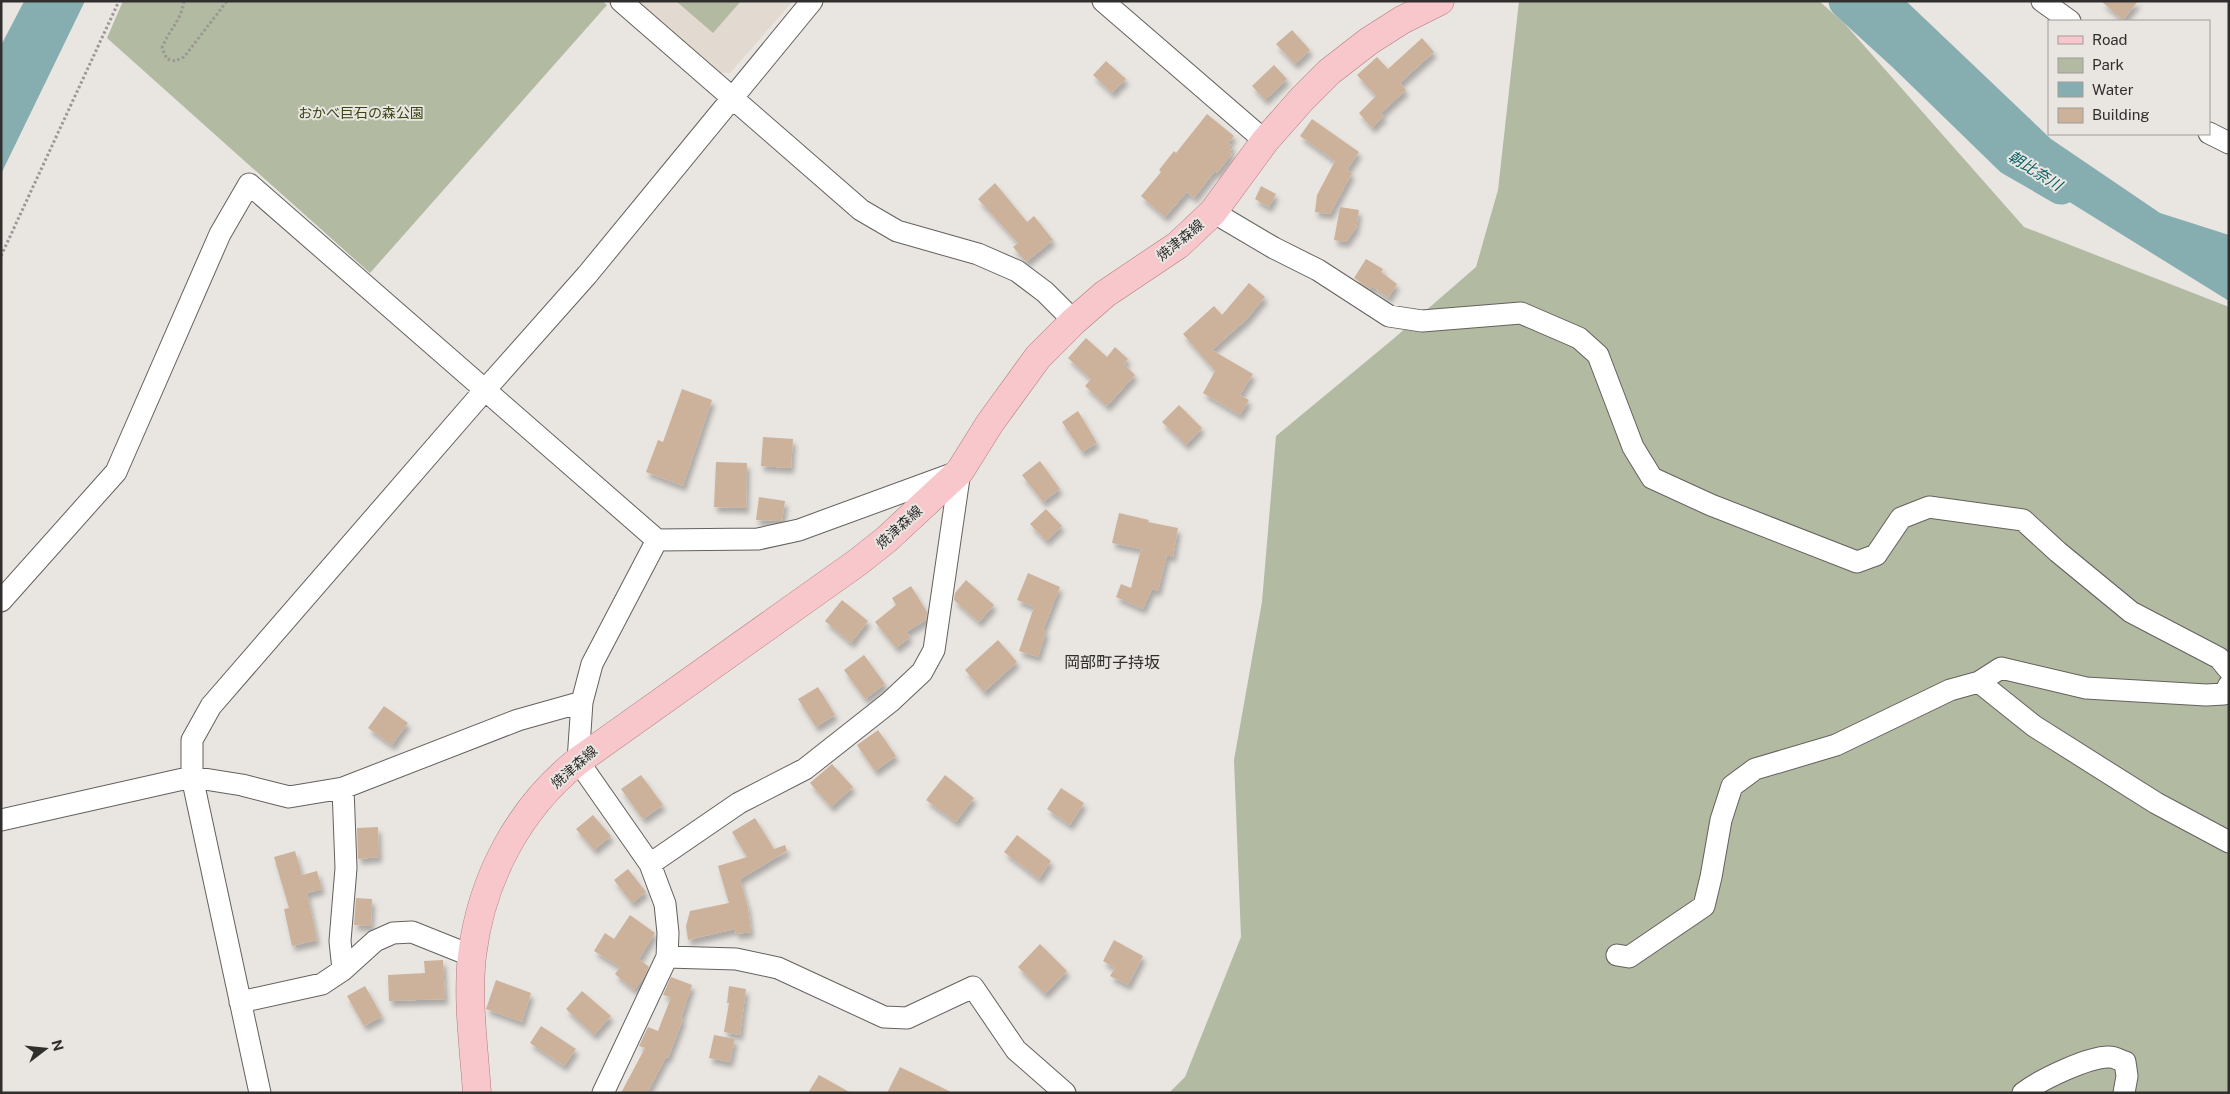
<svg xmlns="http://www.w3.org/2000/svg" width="2230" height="1094" font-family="'Public Sans','Noto Sans JP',sans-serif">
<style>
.built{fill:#e2d9d0}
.green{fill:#b2baa1}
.water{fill:#86aeb1}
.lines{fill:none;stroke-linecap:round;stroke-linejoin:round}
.river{stroke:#86aeb1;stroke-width:35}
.building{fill:#ccb29b;filter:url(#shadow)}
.minor-casing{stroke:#64615e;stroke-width:23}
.major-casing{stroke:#af7a7d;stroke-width:29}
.path{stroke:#9a9795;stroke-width:3;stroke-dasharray:2.5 2.5;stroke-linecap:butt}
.minor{stroke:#fff;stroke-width:21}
.major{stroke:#f8c7cb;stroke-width:28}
.labels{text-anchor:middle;stroke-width:4;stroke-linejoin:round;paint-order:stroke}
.park-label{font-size:14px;fill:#394513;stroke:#e9e5e1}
.street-label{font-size:14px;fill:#302f2e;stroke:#e9e5e1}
.water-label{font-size:15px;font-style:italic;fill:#035f64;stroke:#e9e5e1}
.quarter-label{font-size:16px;fill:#302f2e;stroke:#e9e5e1}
</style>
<defs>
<filter id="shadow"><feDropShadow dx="3" dy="5.5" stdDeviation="2.5" flood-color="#0004"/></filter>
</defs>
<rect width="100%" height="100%" fill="#e9e5e1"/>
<!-- built -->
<path class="built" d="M634,1h159l-63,72h-13z"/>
<!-- green -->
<path class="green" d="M123,1h479l5,4 -237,268 -263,-235z
M676,1h65l-28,32z
M1519,1h300l25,22 180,204 205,80v786h-1060l16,-16 56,-140 -7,-177 28,-158 14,-166 116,-96 84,-73 22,-77z"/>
<!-- water -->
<path class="water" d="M45,1h40l-84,173v-98z
M1845,1h61l145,138 109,74 69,22v66l-187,-116 -139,-132z"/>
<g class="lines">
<!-- river -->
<path class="river" d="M1846,1l57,52 108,105 50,29
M1,83l43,-82"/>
</g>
<!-- building -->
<path class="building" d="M2101,1h37l-15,19z
M1292,30l18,20 -15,14 -19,-20z
M1422,38l12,14 -34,31 6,7 -25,23 3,3 -12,12 -13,-15 17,-17 -19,-21 20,-18 11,12z
M1106,61l20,18 -14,14 -19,-18z
M1274,65l13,14 -22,21 -13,-14z
M1207,114l27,22 -6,7 5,4 -4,5 3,2 -15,19 -2,-2 -21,27 -7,-6 -22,25 -24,-21 20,-24 -2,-2 15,-19 2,2z
M1312,119l47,33 -12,18 5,3 -22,41 -15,-2 2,-17 18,-34 -35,-25z
M995,183l32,39 7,-6 19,24 -27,22 -13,-15 5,-4 -40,-44z
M1261,186l15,8 -7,13 -14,-8z
M1340,207l19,3 -3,18 -10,14 -12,-2z
M1366,259l17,10 -2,3 16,12 -9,14 -16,-12 -2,3 -16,-11z
M1249,283l16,14 -19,23 -34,30 41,24 -13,21 9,5 -9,15 -37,-22 12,-22 -32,-37 31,-28 8,9z
M1086,338l21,19 8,-10 13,12 -4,5 11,11 -28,31 -22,-20 6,-7 -23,-21z
M682,389l30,11 -29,86 -37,-14 12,-32 5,2z
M1179,405l23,23 -16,17 -24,-23z
M1078,411l19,32 -15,9 -20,-30z
M763,437l30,2 -2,29 -30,-2z
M1040,461l20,28 -17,13 -21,-27z
M716,462l31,1 -1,45 -32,-1z
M759,497l26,4 -3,20 -26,-1z
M1046,509l16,17 -16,15 -16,-17z
M1119,513l30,7 -1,2 30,6 -5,29 -6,-2 -9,36 -6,-2 -9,20 -27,-12 5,-13 10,4 10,-39 -29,-6z
M1028,573l32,14 -17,43 3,2 -8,25 -19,-6 15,-44 -17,-7z
M966,580l28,25 -15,17 -25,-22 1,-7z
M911,586l16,26 -1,8 -20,12 4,5 -14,11 -21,-26 21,-17 -4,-7z
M842,600l26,21 -17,22 -26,-22z
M998,640l19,22 -33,30 -19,-22z
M864,655l21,29 -20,15 -21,-29z
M818,687l17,28 -19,12 -18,-28z
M384,706l24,17 -16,22 -24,-17z
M878,730l18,26 -21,15 -18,-26z
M832,764l21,23 -22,20 -21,-24z
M641,775l22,30 -20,14 -22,-30z
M945,775l29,23 -18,24 -30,-22z
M1061,788l23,15 -14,22 -23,-16z
M593,815l18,21 -17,14 -18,-21z
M755,818l19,31 11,-4 2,6 -47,28 8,29 3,24 -15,2 -1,-5 -47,11 -2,-14 4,-15 39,-8 -11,-37 29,-9 -15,-25z
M378,827l1,30 -21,2 -1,-31z
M1017,835l34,26 -12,18 -35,-27z
M295,851l7,24 15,-4 5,18 -15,4 10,47 -25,6 -8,-37 5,-1 -15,-51z
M628,869l18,23 -14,11 -18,-23z
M356,898l16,1 -1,27 -17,-1z
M630,915l25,18 -16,26 10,8 -5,10 -10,13 -19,-16 5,-7 -26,-16 11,-18 9,6z
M1114,940l29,16 -15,29 -18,-9 5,-8 -12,-7z
M1040,944l27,27 -22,23 -27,-27z
M443,960l2,39 -56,2 -1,-26 37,-2 -1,-12z
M671,977l21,8 -11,33 2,1 -15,39 -2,-1 -19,36h-26l24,-45 -6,-2 9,-19 10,4 13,-34 -8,-2z
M496,980l35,13 -9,29 -36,-13z
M365,986l17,30 -18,10 -17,-30z
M729,986l17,3 -6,46 -16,-3 5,-29h-2z
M582,991l29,25 -17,19 -28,-26z
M541,1026l35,23 -12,17 -34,-23z
M714,1035l21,4 -5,23 -21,-4z
M900,1067l53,26h-66z
M819,1075l32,18h-43z"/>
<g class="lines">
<!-- minor casing -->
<g class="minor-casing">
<path id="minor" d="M621,1l240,209 36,21 81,23 39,17 28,21 29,29
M1103,1l162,140
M2042,1l28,20
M2209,133l20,10
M1213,212l61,36 44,22 71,46 33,5 99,-8 58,25 19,17 35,92 19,31 59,27 146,57 19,-7 25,-37 28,-11 94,13 35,32 73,60 88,46 10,12
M1,601l115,-129 104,-238 29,-50 408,356 101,-1 41,-9 161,-59 -26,179 -12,22 -32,30 -85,67 -66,34 -89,61 15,40 3,29 -1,24 -64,136
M1979,682l55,44 122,77 73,39
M343,788l3,80 -6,73 3,29
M1,820l191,-43 50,8 47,12 54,-9 175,-68 64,-18
M650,864l-72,-103 4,-59 10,-38 65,-124
M1617,955l12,2 75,-51 7,-29 10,-57 11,-34 23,-17 81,-24 114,-55 29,-8 22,-14 85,20 120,7 18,-1 5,-9
M667,957l69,2 42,9 106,49 23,1 66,-31 43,63 49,43
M240,1002l82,-18 21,-14 32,-29 18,-8 19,-1 60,24
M260,1093l-68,-316v-37l19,-34 273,-315 103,-116 225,-274
M2023,1093c17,-13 66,-37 87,-36 5,0 11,4 15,5l2,14 -3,17"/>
</g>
<!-- major casing -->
<g class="major-casing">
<path id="major" d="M477,1093c-3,-45 -10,-92 -5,-137 9,-76 46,-147 106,-195l280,-199 29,-23 73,-68 30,-48 48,-66 36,-36 31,-27 73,-49 35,-33 52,-71 37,-42 27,-27 40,-31 33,-21 38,-19"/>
</g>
<!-- path -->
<path class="path" d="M184,1c-4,23 -15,28 -22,47l5,11 8,2 9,-4 43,-56
M1,256l118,-255"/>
<!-- minor -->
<use href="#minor" class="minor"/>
<!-- major -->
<use href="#major" class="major"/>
</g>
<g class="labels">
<!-- park labels -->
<g class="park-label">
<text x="361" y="118">おかべ巨石の森公園</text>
</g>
<!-- street labels -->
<g class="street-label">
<text transform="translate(1180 240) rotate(-39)" y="5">焼津森線</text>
<text transform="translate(899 527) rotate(-42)" y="5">焼津森線</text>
<text transform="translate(574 767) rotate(-41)" y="5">焼津森線</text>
</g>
<!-- water labels -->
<g class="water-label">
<text transform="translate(2035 171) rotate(32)" y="5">朝比奈川</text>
</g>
<!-- quarter labels -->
<g class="quarter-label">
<text x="1112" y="668">岡部町子持坂</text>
</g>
</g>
<!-- border -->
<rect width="2230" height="1094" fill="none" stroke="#302f2e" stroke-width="5"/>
<!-- legend -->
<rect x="2048" y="20" width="162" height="115" fill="#e9e5e1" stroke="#9f9c99"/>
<rect x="2058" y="36" width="25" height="8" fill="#f8c7cb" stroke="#9f9c99"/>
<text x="2092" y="45" font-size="15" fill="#302f2e">Road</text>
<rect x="2058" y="58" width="25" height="15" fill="#b2baa1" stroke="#9f9c99"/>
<text x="2092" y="70" font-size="15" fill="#302f2e">Park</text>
<rect x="2058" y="82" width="25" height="15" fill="#86aeb1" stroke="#9f9c99"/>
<text x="2092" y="95" font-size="15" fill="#302f2e">Water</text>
<rect x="2058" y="108" width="25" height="15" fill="#ccb29b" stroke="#9f9c99"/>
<text x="2092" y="120" font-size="15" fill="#302f2e">Building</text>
<!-- north arrow -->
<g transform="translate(45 1049) rotate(74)" stroke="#e9e5e1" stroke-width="4" paint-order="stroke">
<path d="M0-4L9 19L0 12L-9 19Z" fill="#302f2e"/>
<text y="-8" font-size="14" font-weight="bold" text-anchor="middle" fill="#302f2e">N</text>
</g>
</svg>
